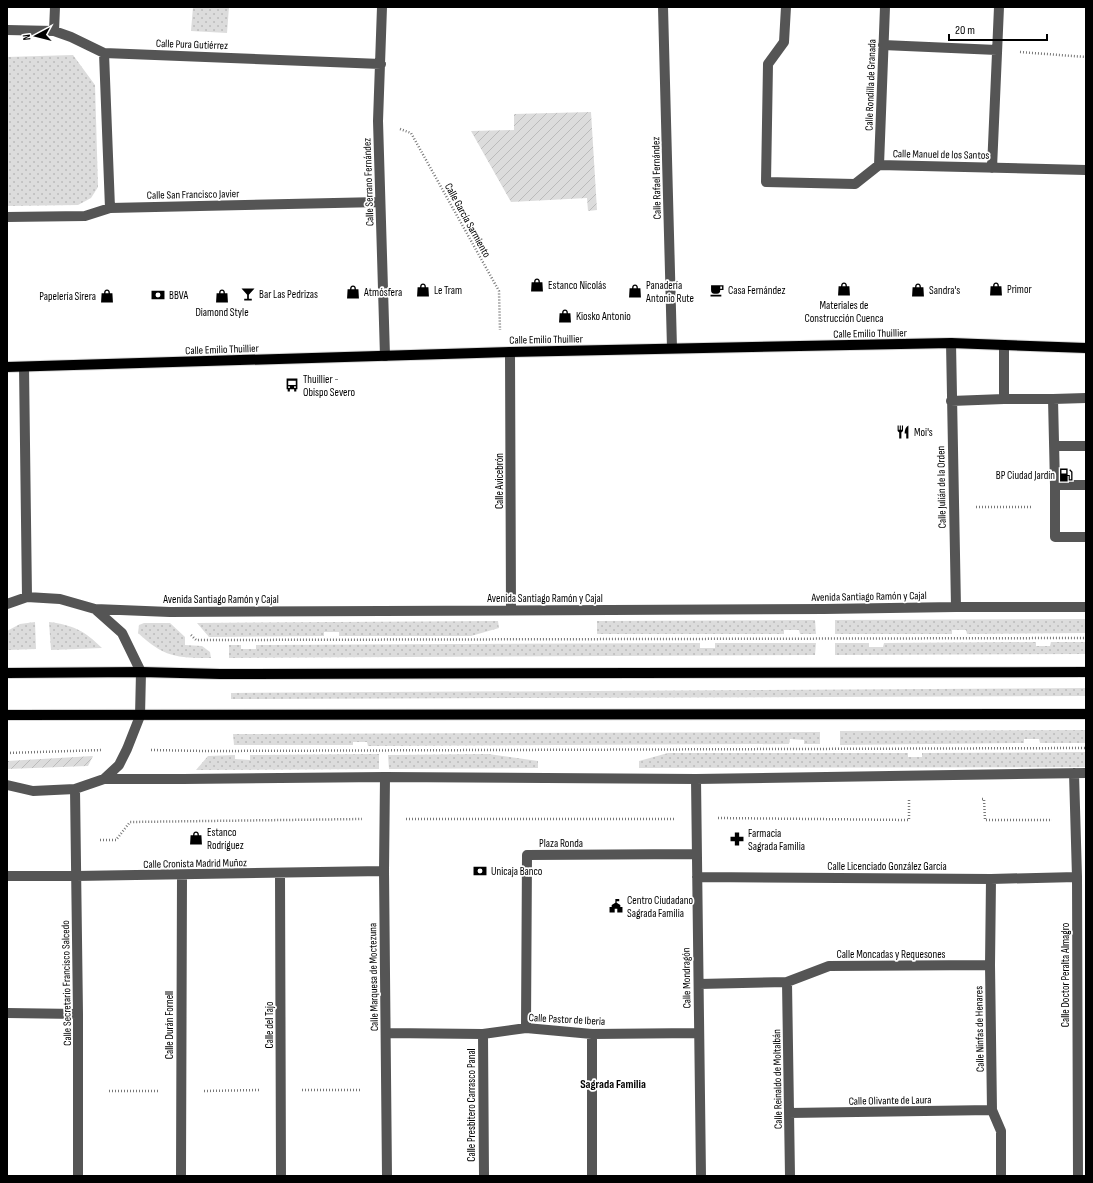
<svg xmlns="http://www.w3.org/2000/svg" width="1093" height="1183" font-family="'Sofia Sans Condensed',sans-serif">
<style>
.grass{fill:url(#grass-dots)}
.garden{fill:url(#garden-furrows)}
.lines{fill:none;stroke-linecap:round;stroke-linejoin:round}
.major-casing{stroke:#dbdbdb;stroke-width:12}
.path{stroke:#777;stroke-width:2.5;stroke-dasharray:1 2;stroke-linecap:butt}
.minor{stroke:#555;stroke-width:10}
.major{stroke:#000;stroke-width:10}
.labels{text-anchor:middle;stroke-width:3.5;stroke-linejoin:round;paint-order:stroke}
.street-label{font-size:11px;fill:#000;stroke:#fff}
.poi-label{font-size:11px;fill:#000;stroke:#fff;text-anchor:start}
.neighbourhood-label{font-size:12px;font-weight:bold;fill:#000;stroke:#fff}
</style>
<defs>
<pattern id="grass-dots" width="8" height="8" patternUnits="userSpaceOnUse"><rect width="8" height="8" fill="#dcdcdc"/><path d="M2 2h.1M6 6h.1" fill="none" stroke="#bbb" stroke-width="1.8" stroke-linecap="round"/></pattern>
<pattern id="garden-furrows" width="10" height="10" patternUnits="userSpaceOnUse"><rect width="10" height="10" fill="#dcdcdc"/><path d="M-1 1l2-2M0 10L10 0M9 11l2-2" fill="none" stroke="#bbb"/></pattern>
</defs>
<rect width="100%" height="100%" fill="#fff"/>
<!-- grass -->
<path class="grass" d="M193,7h36l-2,26 -36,-2z
M73,55l22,30 3,102 -7,11 -13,7 -71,1v-149z
M1086,619v14l-119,1 -1,-4h-14v4h-117v-14z
M815,620l1,14h-16l-1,-4h-15v4h-187v-13z
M498,621l1,7 -28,8h-132v-4h-15v4l-115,1 -12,-14z
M35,622l1,27 -29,1v-19l13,-7z
M49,622c24,3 36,9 53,26l-51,2z
M144,623h26l15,14v8l17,1 8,6 1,6c-35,0 -47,-1 -73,-25l1,-8z
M1036,642v4h14l1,-4h35v12l-251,1v-12h34v4h14l1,-4z
M700,643v5h15v-5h101l-1,12 -586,3v-13h12v4h15v-4z
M1086,688v8l-855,3v-6z
M1086,730v13h-46l-1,-4h-15v4l-184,2v-14z
M820,732v12h-16v-4l-14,-1 -1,5 -421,2 -1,-4h-14v3h-119l-1,-11z
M1086,752v15l-447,1v-7l29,-8h240v4h14v-4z
M379,754v15l-183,1 12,-14 27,-1v4l15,1v-5z
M488,754l50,7v7l-149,1 -1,-14z"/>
<!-- garden -->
<path class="garden" d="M591,112l6,98 -9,1 -1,-13 -76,4 -40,-71 43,-1v-16z
M93,756l-5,10 -81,3v-8z"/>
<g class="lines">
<!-- major casing -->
<g class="major-casing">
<path id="major" d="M7,367l503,-15 441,-9 135,5
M7,673l134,-1 79,2 866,-2
M7,715l1079,-1"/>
</g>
<!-- path -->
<path class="path" d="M1020,52l66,5
M400,129l11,4 88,158 1,39
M976,507h57
M191,635l5,5h23l867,-2
M151,750l54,1 881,-3
M7,753l95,-3
M982,799h2l1,21h67
M718,818l191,2v-21
M406,819h269
M100,840h16l14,-18 232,-3
M302,1090h58
M109,1091h50
M204,1091l55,-1"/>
<!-- minor -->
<path class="minor" d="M382,7l-4,114 7,235
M663,7l9,341
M786,7l-2,35 -16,22 -2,118 89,2 24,-19 207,5
M7,30l47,1 17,6 33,16 277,11
M54,31l1,-24
M883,45l114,5
M104,53l6,155
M879,165l6,-158
M992,168l7,-161
M7,217l78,-1 25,-8 270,-6
M951,343l5,264
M1004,345v54h49l2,86h31
M510,352l1,258
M24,367l3,230
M1053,399l33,-1
M951,401l53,-2
M1054,446h32
M1055,485v52h31
M7,604l20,-7 33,2 35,10 75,3 654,-3 132,-2h130
M95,609l27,24 19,39 -1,44 -13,33 -8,16 -15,14
M1074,773l3,104 1,299
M385,777l-1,94 3,305
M696,779l5,397
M7,785l26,6 42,-2 29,-10h79l202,-2 311,2 390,-6
M75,789l3,225v162
M280,874l1,302
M7,876h69l308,-5
M697,877l294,2 86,-2
M991,879l-1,86 2,145 9,21v45
M787,982l3,194
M699,984l88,-2 42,-16 161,-1
M7,1013l71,1
M526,1028l1,-173 170,-1
M386,1033l97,1 43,-6 66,6 107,-1
M483,1034l1,142
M789,1113l203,-3
M181,1176l1,-301
M592,1176v-142"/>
<!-- major -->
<use href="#major" class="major"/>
</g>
<!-- icons -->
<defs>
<g id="shop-bare" transform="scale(1.08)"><path d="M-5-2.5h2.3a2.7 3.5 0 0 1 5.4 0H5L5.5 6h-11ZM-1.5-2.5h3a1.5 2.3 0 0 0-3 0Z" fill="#000" stroke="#fff" stroke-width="2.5" paint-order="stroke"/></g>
<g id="cafe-bare" transform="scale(1.08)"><path d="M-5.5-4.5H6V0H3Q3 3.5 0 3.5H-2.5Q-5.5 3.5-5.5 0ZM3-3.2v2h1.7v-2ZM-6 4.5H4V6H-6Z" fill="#000" stroke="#fff" stroke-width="2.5" paint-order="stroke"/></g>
<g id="bar-bare" transform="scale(1.08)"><path d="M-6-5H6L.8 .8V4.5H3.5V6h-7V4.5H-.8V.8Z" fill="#000" stroke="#fff" stroke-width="2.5" paint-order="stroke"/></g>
<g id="bank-bare" transform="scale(1.08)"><path d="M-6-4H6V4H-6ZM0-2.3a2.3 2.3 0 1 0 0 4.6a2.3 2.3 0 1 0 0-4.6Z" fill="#000" stroke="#fff" stroke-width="2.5" paint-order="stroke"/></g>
<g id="bus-bare" transform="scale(1.08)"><path d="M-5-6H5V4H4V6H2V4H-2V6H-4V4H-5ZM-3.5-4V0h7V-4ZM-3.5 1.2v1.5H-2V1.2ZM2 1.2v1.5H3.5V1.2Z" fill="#000" stroke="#fff" stroke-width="2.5" paint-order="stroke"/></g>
<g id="restaurant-bare" transform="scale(1.08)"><path d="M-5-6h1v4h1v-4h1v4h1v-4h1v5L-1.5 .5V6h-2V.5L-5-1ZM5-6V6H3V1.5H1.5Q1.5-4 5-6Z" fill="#000" stroke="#fff" stroke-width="2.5" paint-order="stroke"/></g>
<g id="fuel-bare" transform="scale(1.08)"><path d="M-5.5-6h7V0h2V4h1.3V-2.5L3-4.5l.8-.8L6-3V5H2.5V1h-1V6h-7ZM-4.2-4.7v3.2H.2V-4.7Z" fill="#000" stroke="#fff" stroke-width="2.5" paint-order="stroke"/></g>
<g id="pharmacy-bare" transform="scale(1.08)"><path d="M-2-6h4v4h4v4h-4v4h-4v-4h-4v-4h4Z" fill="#000" stroke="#fff" stroke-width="2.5" paint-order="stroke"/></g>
<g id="civic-bare" transform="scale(1.08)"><path d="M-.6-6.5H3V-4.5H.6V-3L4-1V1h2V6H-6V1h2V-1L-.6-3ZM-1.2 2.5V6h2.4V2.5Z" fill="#000" stroke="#fff" stroke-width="2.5" paint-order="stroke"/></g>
</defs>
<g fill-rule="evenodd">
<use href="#shop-bare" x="537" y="285"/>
<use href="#shop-bare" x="844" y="289"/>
<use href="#shop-bare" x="996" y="289"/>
<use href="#shop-bare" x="423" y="290"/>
<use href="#cafe-bare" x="717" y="290"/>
<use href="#shop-bare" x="918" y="290"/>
<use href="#shop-bare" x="635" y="291"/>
<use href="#shop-bare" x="353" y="292"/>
<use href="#bar-bare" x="248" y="294"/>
<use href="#bank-bare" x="158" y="295"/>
<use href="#shop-bare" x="107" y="296"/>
<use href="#shop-bare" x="222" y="296"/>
<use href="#shop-bare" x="565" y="316"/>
<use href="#bus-bare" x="292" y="385"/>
<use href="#restaurant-bare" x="903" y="432"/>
<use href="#fuel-bare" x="1066" y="475"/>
<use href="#shop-bare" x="196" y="838"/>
<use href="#pharmacy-bare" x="737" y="839"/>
<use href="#bank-bare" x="480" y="871"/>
<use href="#civic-bare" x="616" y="906"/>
</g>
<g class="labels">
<!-- street labels -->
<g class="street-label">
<text transform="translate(192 44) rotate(2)" y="4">Calle Pura Gutiérrez</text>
<text transform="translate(870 85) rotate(-88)" y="4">Calle Rondilla de Granada</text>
<text transform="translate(941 154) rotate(1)" y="4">Calle Manuel de los Santos</text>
<text transform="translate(656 178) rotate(-91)" y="4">Calle Rafael Fernández</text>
<text transform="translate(368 182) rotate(-92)" y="4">Calle Serrano Fernández</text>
<text transform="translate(193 194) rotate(-1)" y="4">Calle San Francisco Javier</text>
<text transform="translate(468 220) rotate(61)" y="4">Calle García Sarmiento</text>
<text transform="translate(870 333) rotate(-1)" y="4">Calle Emilio Thuillier</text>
<text transform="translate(546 339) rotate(-1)" y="4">Calle Emilio Thuillier</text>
<text transform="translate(222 349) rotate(-2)" y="4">Calle Emilio Thuillier</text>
<text transform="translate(499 481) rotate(-90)" y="4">Calle Avicebrón</text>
<text transform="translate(941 487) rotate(-91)" y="4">Calle Julián de la Orden</text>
<text transform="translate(869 596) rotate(-1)" y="4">Avenida Santiago Ramón y Cajal</text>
<text x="545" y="602">Avenida Santiago Ramón y Cajal</text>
<text x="221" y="603">Avenida Santiago Ramón y Cajal</text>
<text x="561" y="847">Plaza Ronda</text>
<text transform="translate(195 863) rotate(-1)" y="4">Calle Cronista Madrid Muñoz</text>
<text x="887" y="870">Calle Licenciado González García</text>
<text x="891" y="958">Calle Moncadas y Requesones</text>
<text transform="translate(1065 975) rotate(-90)" y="4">Calle Doctor Peralta Almagro</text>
<text transform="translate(373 977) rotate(-91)" y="4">Calle Marquesa de Moctezuna</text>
<text transform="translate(686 978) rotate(-91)" y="4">Calle Mondragón</text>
<text transform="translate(66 983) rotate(-91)" y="4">Calle Secretario Francisco Salcedo</text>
<text transform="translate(567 1019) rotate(3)" y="4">Calle Pastor de Iberia</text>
<text transform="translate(169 1025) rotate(-90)" y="4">Calle Durán Fornell</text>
<text transform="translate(269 1025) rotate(-90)" y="4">Calle del Tajo</text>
<text transform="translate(979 1029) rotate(-91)" y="4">Calle Ninfas de Henares</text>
<text transform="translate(777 1079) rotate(-91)" y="4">Calle Reinaldo de Moltalbán</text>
<text transform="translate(890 1100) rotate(-1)" y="4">Calle Olivante de Laura</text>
<text transform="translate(471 1105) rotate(-90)" y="4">Calle Presbitero Carrasco Panal</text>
</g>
<!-- poi labels -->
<g class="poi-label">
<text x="548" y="289">Estanco Nicolás</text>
<text x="646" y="289">Panadería<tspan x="646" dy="13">Antonio Rute</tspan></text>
<text x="1007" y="293">Primor</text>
<text x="434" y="294">Le Tram</text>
<text x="728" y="294">Casa Fernández</text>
<text x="929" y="294">Sandra's</text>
<text x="364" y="296">Atmósfera</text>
<text x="259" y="298">Bar Las Pedrizas</text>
<text x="169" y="299">BBVA</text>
<text x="96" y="300" text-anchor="end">Papelería Sirera</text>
<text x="844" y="309" text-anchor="middle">Materiales de<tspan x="844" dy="13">Construcción Cuenca</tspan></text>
<text x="222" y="316" text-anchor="middle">Diamond Style</text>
<text x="576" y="320">Kiosko Antonio</text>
<text x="303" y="383">Thuillier -<tspan x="303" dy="13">Obispo Severo</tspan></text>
<text x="914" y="436">Moi's</text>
<text x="1055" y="479" text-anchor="end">BP Ciudad Jardín</text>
<text x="207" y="836">Estanco<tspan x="207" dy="13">Rodríguez</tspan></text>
<text x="748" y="837">Farmacia<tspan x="748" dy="13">Sagrada Familia</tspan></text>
<text x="491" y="875">Unicaja Banco</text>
<text x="627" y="904">Centro Ciudadano<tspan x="627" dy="13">Sagrada Familia</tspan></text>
</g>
<!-- neighbourhood labels -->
<g class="neighbourhood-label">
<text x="613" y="1088">Sagrada Familia</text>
</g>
</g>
<!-- border -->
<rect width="1093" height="1183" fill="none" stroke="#000000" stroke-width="16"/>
<!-- north arrow -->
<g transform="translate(36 36) rotate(263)" stroke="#ffffff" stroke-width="3" paint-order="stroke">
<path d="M0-3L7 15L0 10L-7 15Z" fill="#000000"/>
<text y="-6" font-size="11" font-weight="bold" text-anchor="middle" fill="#000000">N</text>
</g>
<!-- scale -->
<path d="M949 34v6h98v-6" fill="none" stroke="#000000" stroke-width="2"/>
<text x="955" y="34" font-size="12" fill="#000000" stroke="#ffffff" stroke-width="3" paint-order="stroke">20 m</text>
</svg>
